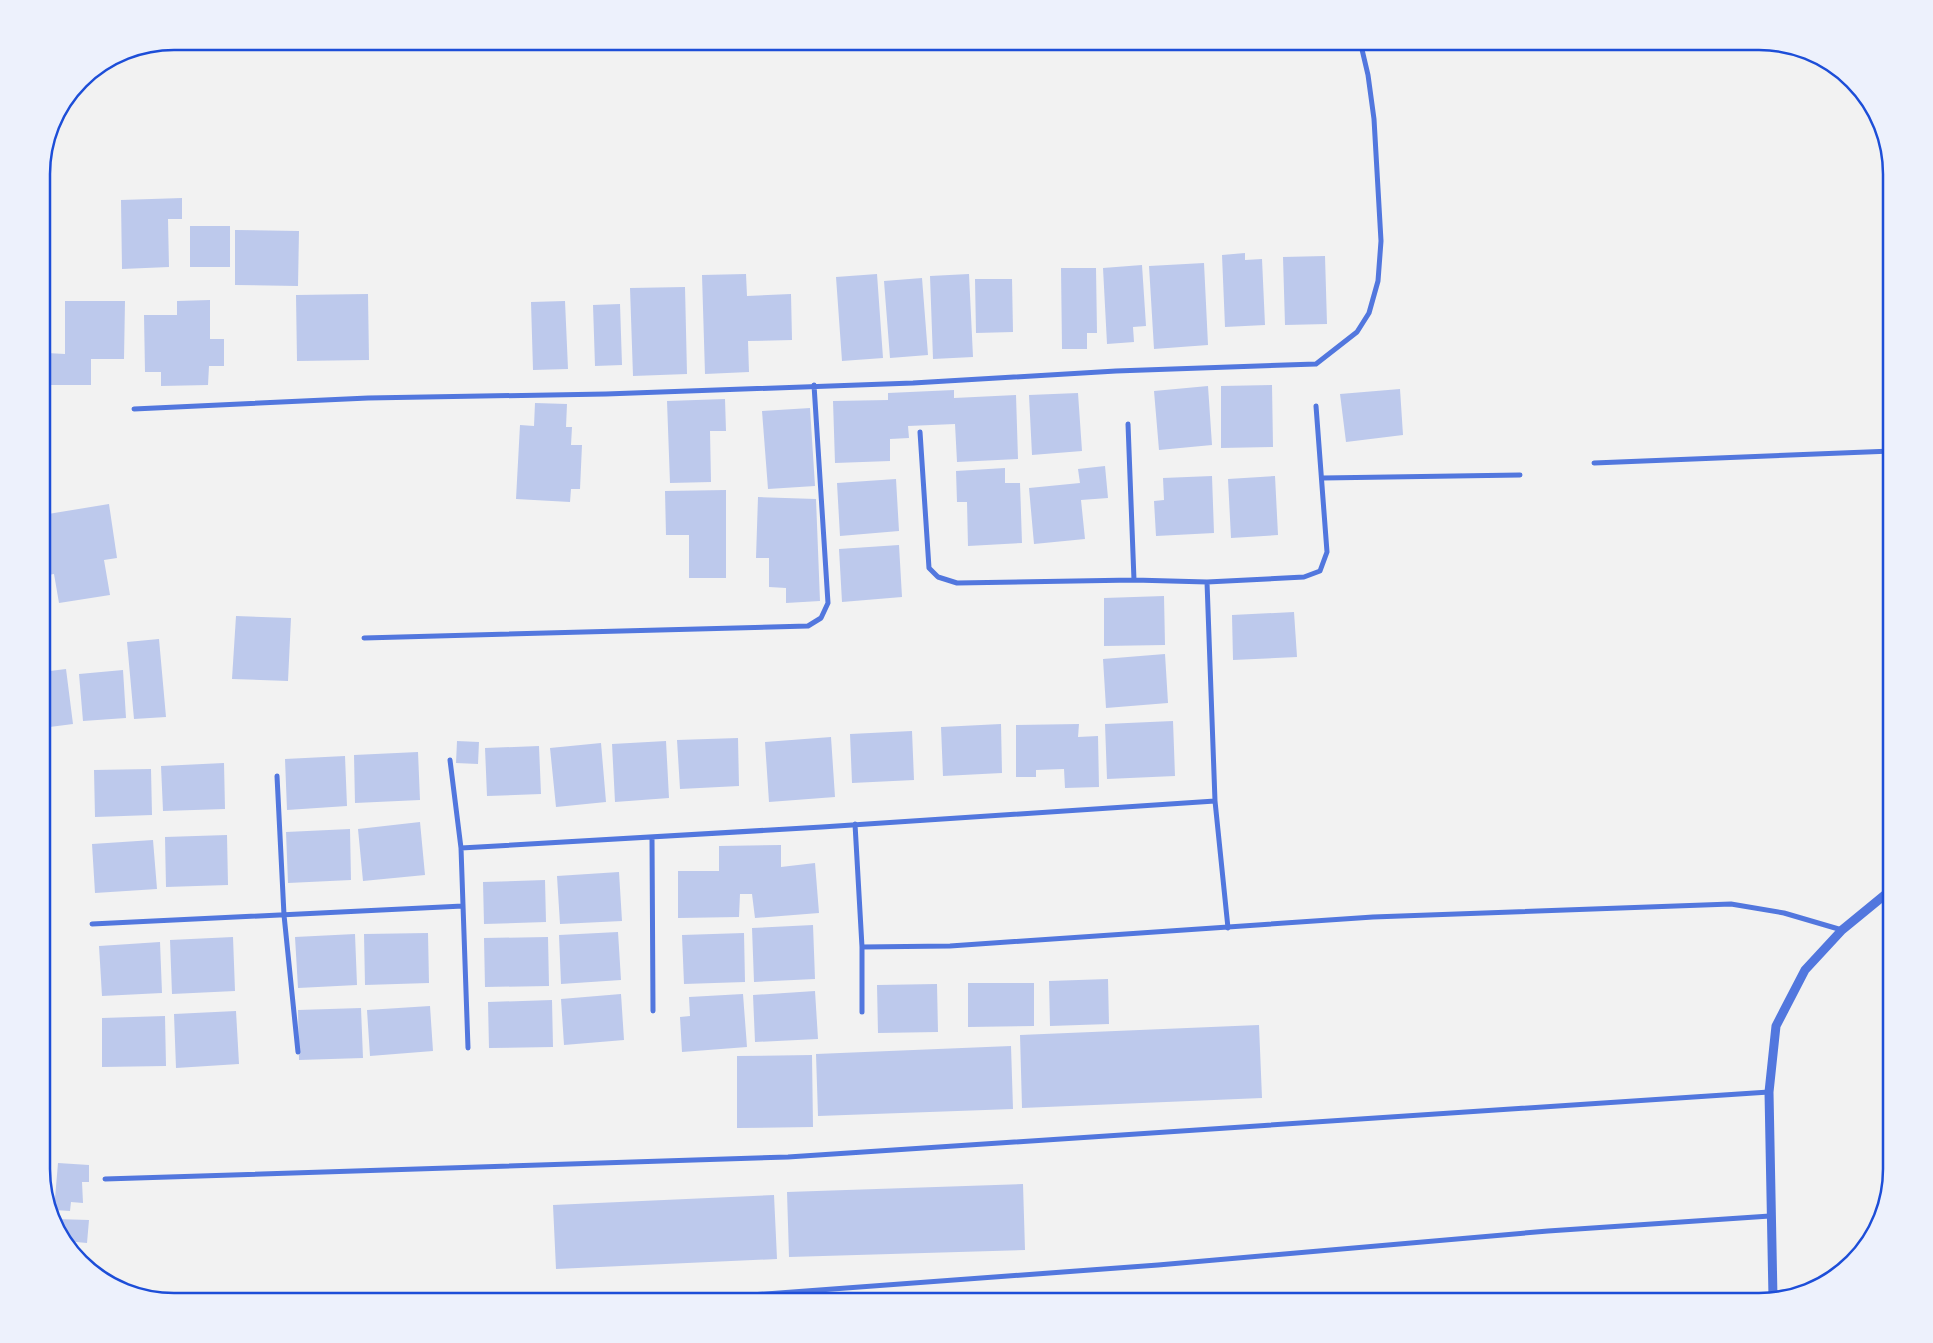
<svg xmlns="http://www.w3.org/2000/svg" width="1933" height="1343" font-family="'Sofia Sans Condensed',sans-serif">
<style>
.building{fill:#bdc9ec}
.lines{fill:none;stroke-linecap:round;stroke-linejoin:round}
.minor{stroke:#5277de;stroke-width:5}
.tertiary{stroke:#5277de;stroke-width:9}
.rim{fill:none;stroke:#1d4ed8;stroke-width:2.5}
</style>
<rect width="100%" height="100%" fill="#f2f2f2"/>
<!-- building -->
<path class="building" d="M182,198v21h-14l1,48 -47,2 -1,-69z
M190,226h40v41h-40z
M235,230l64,1 -1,55 -63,-1z
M1245,253v7l17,-1 3,66 -40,2 -3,-72z
M1325,256l2,68 -42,1 -2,-68z
M1204,263l4,82 -54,4 -5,-83z
M1142,265l4,61 -13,1 1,15 -27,2 -4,-76z
M1061,268h35l1,65h-10v16h-25z
M746,274l1,22 44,-2 1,46 -44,1 1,31 -44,2 -3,-99z
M877,274l6,84 -41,3 -6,-84z
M969,274l4,83 -40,2 -3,-83z
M922,278l6,77 -38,3 -6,-77z
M975,279h37l1,53 -37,1z
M685,287l2,87 -54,2 -3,-88z
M368,294l1,66 -72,1 -1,-66z
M210,300v39h14v27h-15l-1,19 -47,1v-14h-16l-1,-57h33v-14z
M65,301h60l-1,58h-33v26h-44v-32l18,1z
M565,301l3,68 -35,1 -2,-68z
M620,304l2,61 -27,1 -2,-61z
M1272,385l1,62 -52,1v-62z
M1208,386l4,59 -53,5 -5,-59z
M1400,389l3,46 -57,7 -6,-48z
M954,390v8l62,-3 2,64 -61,3 -2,-38 -47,2 1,12 -19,1v22l-55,2 -2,-62 55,-1v-7z
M1078,393l4,58 -50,4 -3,-60z
M725,399l1,32h-16l1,51 -41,1 -3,-82z
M535,403l32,1 -1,23h6l-1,18h11l-2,44h-9l-1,13 -54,-3 4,-74 14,1z
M810,408l5,78 -47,3 -6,-78z
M1105,466l3,32 -27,2 4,39 -51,5 -5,-56 51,-5 -2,-14z
M1005,468v15h15l2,60 -54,3 -1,-44h-10l-1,-31z
M1212,476l2,57 -58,3 -2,-35 10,-1 -1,-22z
M1275,476l3,59 -47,3 -3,-59z
M896,479l3,52 -59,5 -3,-53z
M726,490v88h-37v-43h-23l-1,-44z
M758,497l58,2 4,102 -34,2v-15l-17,-1v-29h-13z
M109,504l8,54 -13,2 6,35 -51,8 -5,-29 -12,2v-61z
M899,545l3,52 -60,5 -3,-53z
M1164,596l1,49 -61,1v-48z
M1294,612l3,45 -64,3 -1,-45z
M236,616l55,2 -3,63 -56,-2z
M159,639l7,78 -32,2 -7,-77z
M1165,654l3,49 -62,5 -3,-49z
M66,669l7,55 -31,4v-56z
M123,670l3,48 -43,3 -4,-47z
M1173,721l2,55 -68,3 -2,-55z
M1001,724l1,49 -59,3 -2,-49z
M1079,724l-1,13 20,-1 1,51 -34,1 -1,-19 -28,1v7h-20v-52z
M912,731l2,49 -62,3 -2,-49z
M831,737l4,60 -66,5 -4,-60z
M738,738l1,48 -59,3 -3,-49z
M457,741l22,1 -1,22 -22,-1z
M666,741l3,57 -54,4 -3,-58z
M601,743l5,59 -50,5 -6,-59z
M539,746l2,48 -54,2 -2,-48z
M418,752l2,48 -65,3 -1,-48z
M345,756l2,50 -60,4 -2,-51z
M224,763l1,46 -62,2 -2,-45z
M151,769l1,46 -57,2 -1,-47z
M420,822l5,53 -62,6 -5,-52z
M350,829l1,51 -63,3 -2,-51z
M227,835l1,50 -62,2 -1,-50z
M153,840l4,49 -62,4 -3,-49z
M781,845v22l34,-4 4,50 -64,5 -3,-24h-12l-1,23 -61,1v-47h41v-25z
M619,872l3,49 -62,3 -3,-48z
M545,880l1,42 -62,2 -1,-42z
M813,925l2,54 -61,3 -2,-54z
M618,932l3,48 -60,4 -2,-49z
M428,933l1,50 -64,2 -1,-51z
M744,933l1,49 -61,2 -2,-49z
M355,934l2,51 -59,3 -3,-51z
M233,937l2,54 -63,3 -2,-54z
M548,937l1,49 -64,1 -1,-49z
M160,942l2,51 -60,3 -3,-50z
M1108,979l1,45 -59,2 -1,-45z
M968,983h66v43l-66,1z
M937,984l1,48 -60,1 -1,-48z
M815,991l3,48 -63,3 -2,-47z
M621,994l3,46 -60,5 -3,-46z
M743,994l4,53 -65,5 -2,-35 10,-1 -1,-19z
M552,1000l1,47 -64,1 -1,-46z
M430,1006l3,45 -63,5 -3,-46z
M361,1008l2,50 -64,2 -1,-50z
M236,1011l3,53 -63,4 -2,-54z
M165,1016l1,50 -64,1v-49z
M1259,1025l3,73 -240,10 -2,-73z
M1011,1046l2,63 -195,7 -2,-62z
M812,1055l1,72 -76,1v-72z
M58,1163l31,2v17h-7l1,21 -12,-1 -1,9 -16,-1z
M1023,1184l2,66 -236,7 -2,-65z
M774,1195l3,64 -221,10 -3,-64z
M56,1219l33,1 -2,23 -22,-2 -6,-6 -3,-10z"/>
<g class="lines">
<!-- minor -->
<path class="minor" d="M134,409l234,-11 238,-4 307,-11 203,-12 200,-7 41,-32 12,-19 9,-32 3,-40 -7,-122 -6,-44 -8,-34
M1128,424l6,156
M920,432l9,136 9,9 19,6 177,-3 73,2 97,-5 16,-6 7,-19 -11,-146
M1594,463l298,-12
M1323,478l197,-3
M1207,582l8,219 13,127
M364,638l444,-12 13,-8 7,-15 -14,-218
M450,760l11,88 7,200
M277,776l7,139 14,137
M855,824l7,123 88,-1 423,-29 358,-13 53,9 58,17
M652,837l1,174
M461,848l361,-21 393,-26
M92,924l371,-18
M862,1012v-65
M105,1179l683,-22 981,-65
M1773,1293l36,-3
M656,1302l502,-37 390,-34 222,-15"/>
<!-- tertiary -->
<path class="tertiary" d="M1773,1298l-4,-206 7,-66 29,-56 37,-40 50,-41"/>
</g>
<!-- crop -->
<path d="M0 0H1933V1343H0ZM174 50H1759A124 124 0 0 1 1883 174V1169A124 124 0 0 1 1759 1293H174A124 124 0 0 1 50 1169V174A124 124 0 0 1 174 50Z" fill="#edf1fc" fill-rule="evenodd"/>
<path class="rim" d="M174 50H1759A124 124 0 0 1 1883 174V1169A124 124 0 0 1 1759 1293H174A124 124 0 0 1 50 1169V174A124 124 0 0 1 174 50Z"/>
</svg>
